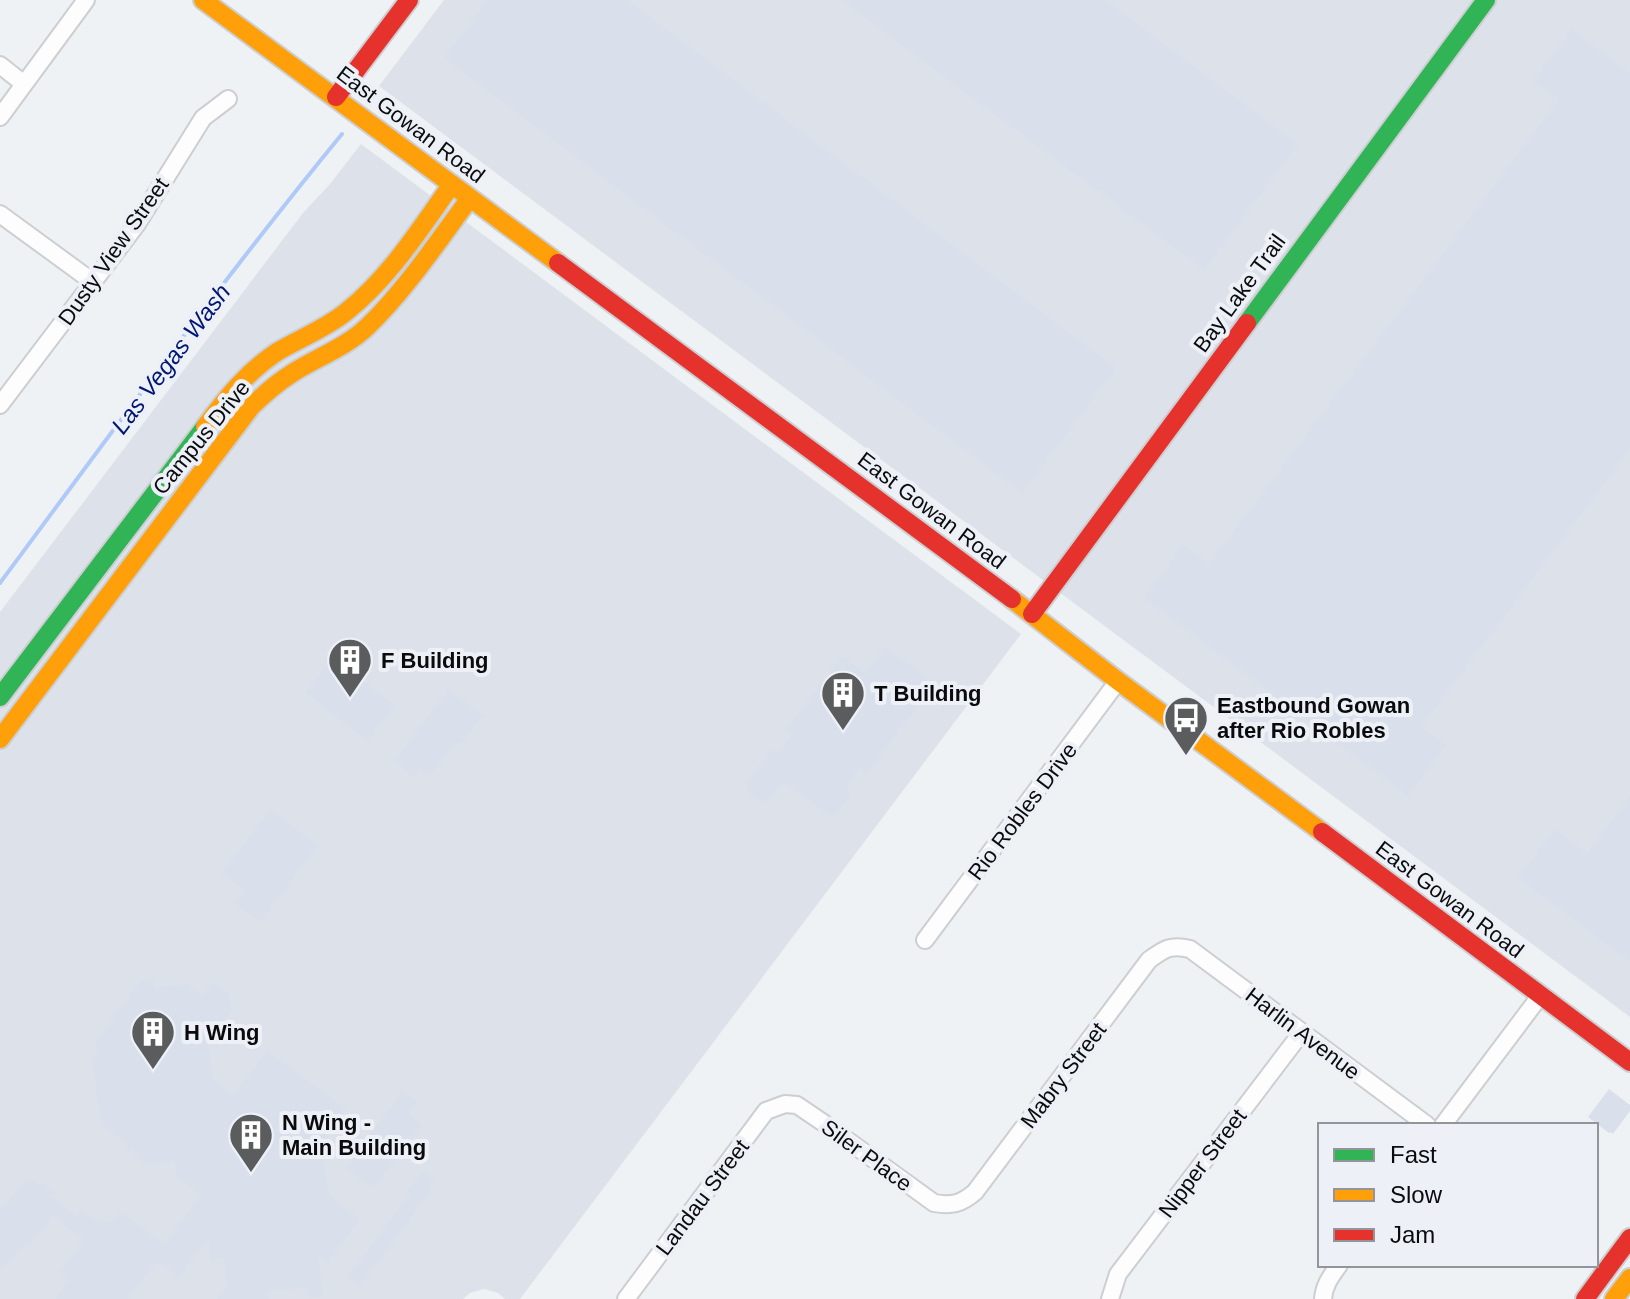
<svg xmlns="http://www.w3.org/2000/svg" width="1630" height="1299" font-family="Arial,sans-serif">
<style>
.built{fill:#dde2ea}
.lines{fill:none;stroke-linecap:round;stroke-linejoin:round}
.stream{stroke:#afc9f8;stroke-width:4}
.building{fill:#d9dfeb}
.street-casing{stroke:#ccced1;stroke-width:20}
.fast-casing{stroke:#ccced1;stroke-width:22}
.slow-casing{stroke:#ccced1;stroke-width:22}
.jam-casing{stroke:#ccced1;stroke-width:22}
.street{stroke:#fdfdfe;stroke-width:16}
.fast{stroke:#30b455;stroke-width:18}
.slow{stroke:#ff9f0a;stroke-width:18}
.jam{stroke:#e5322d;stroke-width:18}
.labels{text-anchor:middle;stroke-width:8;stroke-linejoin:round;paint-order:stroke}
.street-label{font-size:22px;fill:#0a0b0d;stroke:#edf1f7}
.poi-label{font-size:22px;font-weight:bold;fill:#0a0b0d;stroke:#edf1f7;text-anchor:start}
.water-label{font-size:24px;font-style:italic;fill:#001775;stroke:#edf1f7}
</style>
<rect width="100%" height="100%" fill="#eff2f5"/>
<!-- built -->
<path class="built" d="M444,0h1186v1017l-1251,-931z
M361,144l660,490 -501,665h-15l-7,-6 -14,-4 -14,4 -7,6h-463v-687l303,-399 27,-29z"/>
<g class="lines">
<!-- stream -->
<path class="stream" d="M0,583c112,-151 223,-304 342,-449"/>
</g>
<!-- building -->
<path class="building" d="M488,0h139l489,368 -94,125 -578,-435z
M841,0h264l193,144 -94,126z
M1572,29l58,44v376l-209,278 25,18 -38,51 -264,-198 39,-53 26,19 350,-465 -26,-18z
M885,646l49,37 -67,90 -7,-5 -15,20 7,5 -19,25 -50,-36 -15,20 -3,-2 -2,3 -17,-12 2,-4 -3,-2 28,-37 6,4 14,-18 -7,-4 56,-74 23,17z
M332,657l63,48 -27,36 -63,-48z
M449,689l34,26 -23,30 -4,-3 -27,35 -10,-7 -5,7 -20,-16z
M1630,796v166l-112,-84 37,-49 32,25z
M270,809l48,36 -58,77 -25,-19 10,-13 -23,-17z
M153,978l1,10 34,-4 15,12 10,-14 16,12 3,17 -24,31 6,38 19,15 34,-44 79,58 -25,33 8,53 32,24 -34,44 -9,-7 5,40 -15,2 -1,-11 -45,5 9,7h-54l10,-14 -3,-27 -13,2 -3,-22 -29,39 -22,-16 -29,38h-73l14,-19 -10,-8 25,-32 -31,-24 -25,30 -2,-1 -26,26v-61l29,-33 10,8 3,-4 14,12 -3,4 23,19 5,-6 16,12 2,-2 3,2 13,-2 6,-8 43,32 37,-49 -25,-19 -2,-14 -27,3 -13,-10 -1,-7 -6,1 -1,-6 -25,-19 -9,-64 5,-7 -1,-12 45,-61z
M1609,1089l21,16v6l-17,23 -3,-2 -1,1 -21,-16z
M402,1091l15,11 -9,12 14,11 -49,63 -27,-19z
M424,1170l10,8 -5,7 4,3 -74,99 -12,-10 63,-84 -3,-2z"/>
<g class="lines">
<!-- street casing -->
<g class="street-casing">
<path id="street" d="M0,65l24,19
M0,117l86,-117
M0,214l93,68
M0,405l137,-181 66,-106 25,-19
M925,940l193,-259
M1443,1125l97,-129
M626,1299l140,-188 19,-7 12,1 28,19 109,79c18,3 27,1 41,-11l174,-232c15,-11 22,-16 41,-11l237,176
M1110,1299l8,-25 184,-242
M1323,1299c1,-14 8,-23 16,-34"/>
</g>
<!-- fast casing -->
<g class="fast-casing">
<path id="fast" d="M1247,323l239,-323
M0,697l205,-270"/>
</g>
<!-- slow casing -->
<g class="slow-casing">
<path id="slow" d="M203,0l355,263
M205,427c21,-29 42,-55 72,-75 23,-14 48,-23 69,-40 44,-35 74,-83 106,-128
M1012,599l106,82 204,151
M0,739l251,-332c13,-13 27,-25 43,-35 24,-15 52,-25 73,-45 37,-35 72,-87 103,-129
M1614,1299l16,-21"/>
</g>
<!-- jam casing -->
<g class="jam-casing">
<path id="jam" d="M336,97l73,-97
M558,263l454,336
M1032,614l215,-291
M1322,832l308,230
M1585,1299l45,-61"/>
</g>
<!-- street -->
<use href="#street" class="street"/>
<!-- fast -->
<use href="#fast" class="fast"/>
<!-- slow -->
<use href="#slow" class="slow"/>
<!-- jam -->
<use href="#jam" class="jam"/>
</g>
<!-- icons -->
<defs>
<g id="building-pin" transform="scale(2.3)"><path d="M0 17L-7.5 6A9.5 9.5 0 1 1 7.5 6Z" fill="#5a5c5e" stroke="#edf1f7"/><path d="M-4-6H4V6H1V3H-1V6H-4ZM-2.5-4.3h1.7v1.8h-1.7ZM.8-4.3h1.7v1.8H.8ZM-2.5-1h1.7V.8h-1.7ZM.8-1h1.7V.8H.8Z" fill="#fff"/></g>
<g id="bus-pin" transform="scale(2.3)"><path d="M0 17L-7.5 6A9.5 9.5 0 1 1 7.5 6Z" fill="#5a5c5e" stroke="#edf1f7"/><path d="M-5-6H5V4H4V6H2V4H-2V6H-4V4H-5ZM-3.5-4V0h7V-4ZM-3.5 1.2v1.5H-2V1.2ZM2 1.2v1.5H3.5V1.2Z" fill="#fff"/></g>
</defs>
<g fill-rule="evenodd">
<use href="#building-pin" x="350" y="660"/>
<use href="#building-pin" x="843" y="693"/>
<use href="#bus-pin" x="1186" y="718"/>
<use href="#building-pin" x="153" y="1032"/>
<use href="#building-pin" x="251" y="1135"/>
</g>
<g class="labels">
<!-- street labels -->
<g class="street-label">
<text transform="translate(411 124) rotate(37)" y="8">East Gowan Road</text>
<text transform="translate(113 251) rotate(-55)" y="8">Dusty View Street</text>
<text transform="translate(1239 293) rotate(-54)" y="8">Bay Lake Trail</text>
<text transform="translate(201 437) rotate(-51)" y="8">Campus Drive</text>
<text transform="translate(932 510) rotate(37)" y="8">East Gowan Road</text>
<text transform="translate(1022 811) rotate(-53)" y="8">Rio Robles Drive</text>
<text transform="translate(1450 899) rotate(37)" y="8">East Gowan Road</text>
<text transform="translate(1303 1033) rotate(37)" y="8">Harlin Avenue</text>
<text transform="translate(1063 1075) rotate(-53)" y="8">Mabry Street</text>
<text transform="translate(867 1155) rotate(36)" y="8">Siler Place</text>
<text transform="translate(1202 1163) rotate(-53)" y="8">Nipper Street</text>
<text transform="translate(702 1197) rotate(-53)" y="8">Landau Street</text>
</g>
<!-- poi labels -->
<g class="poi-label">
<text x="381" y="668">F Building</text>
<text x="874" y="701">T Building</text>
<text x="1217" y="713">Eastbound Gowan<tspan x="1217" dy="25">after Rio Robles</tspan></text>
<text x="184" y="1040">H Wing</text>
<text x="282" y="1130">N Wing -<tspan x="282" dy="25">Main Building</tspan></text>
</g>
<!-- water labels -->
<g class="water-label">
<text transform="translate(171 359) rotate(-53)" y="8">Las Vegas Wash</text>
</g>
</g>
<!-- legend -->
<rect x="1318" y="1123" width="280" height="144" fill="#edf1f7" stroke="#929599" stroke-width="2"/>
<rect x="1334" y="1149" width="40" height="12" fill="#30b455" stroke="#929599" stroke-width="2"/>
<text x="1390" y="1163" font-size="24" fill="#0a0b0d">Fast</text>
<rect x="1334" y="1189" width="40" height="12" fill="#ff9f0a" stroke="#929599" stroke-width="2"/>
<text x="1390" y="1203" font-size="24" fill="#0a0b0d">Slow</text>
<rect x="1334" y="1229" width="40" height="12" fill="#e5322d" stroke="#929599" stroke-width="2"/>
<text x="1390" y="1243" font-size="24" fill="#0a0b0d">Jam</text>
</svg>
